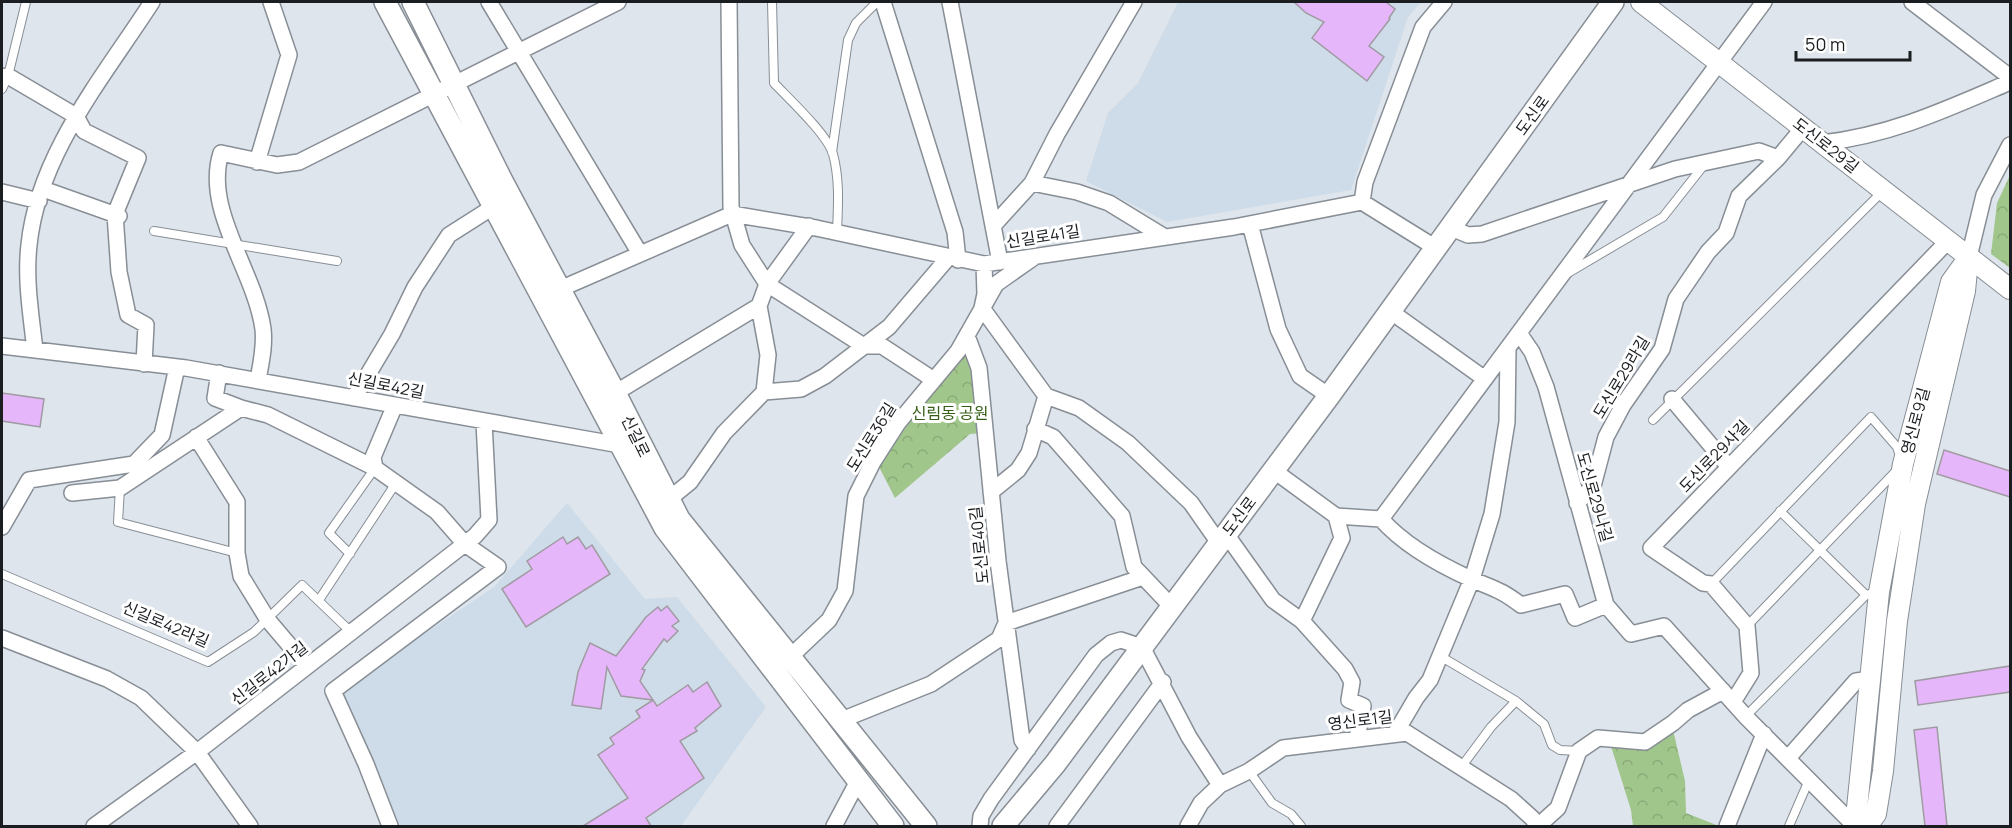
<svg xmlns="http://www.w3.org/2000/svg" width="2012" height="828" font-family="Manrope,'Noto Sans KR',sans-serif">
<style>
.built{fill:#cedbe8}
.park{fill:url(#park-crowns)}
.building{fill:#e6b6fb;stroke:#a09ba2;stroke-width:1.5}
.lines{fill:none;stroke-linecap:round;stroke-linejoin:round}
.service-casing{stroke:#888e95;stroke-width:10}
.minor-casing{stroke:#888e95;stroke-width:18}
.tertiary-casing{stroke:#888e95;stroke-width:22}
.secondary-casing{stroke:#888e95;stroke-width:24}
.service{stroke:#fff;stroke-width:8}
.minor{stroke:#fff;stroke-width:15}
.tertiary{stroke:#fff;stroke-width:20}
.secondary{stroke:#fff;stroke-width:21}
.labels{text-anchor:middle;stroke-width:6;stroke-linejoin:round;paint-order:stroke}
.street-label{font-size:16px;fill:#1b1e21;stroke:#fff}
.park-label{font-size:16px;fill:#365e18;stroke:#fff}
</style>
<defs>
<pattern id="park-crowns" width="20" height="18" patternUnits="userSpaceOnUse" patternTransform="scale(1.5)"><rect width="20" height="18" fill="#a1c68c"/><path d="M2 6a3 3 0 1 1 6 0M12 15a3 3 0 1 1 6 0" fill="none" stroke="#8aaa78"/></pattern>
</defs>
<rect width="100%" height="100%" fill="#dee5ec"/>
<!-- built -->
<path class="built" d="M1178,2h243l-13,15 -57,173 -184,32 -81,-41 22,-68 30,-30z
M567,503l78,96 32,-2 89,110 -85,119h-286l-53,-137 152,-102z"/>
<!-- park -->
<path class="park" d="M2010,175v93l-19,-14 6,-51z
M967,345l14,88 -11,1 -75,64 -17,-33z
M1673,730l12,51 1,32 33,13h-86l-2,-16 -21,-67z"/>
<!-- building -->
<path class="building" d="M1294,2h92l9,7 -6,9 1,1 -21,27 15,11 -17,24 -55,-43 12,-16 -18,-9z
M2,393l42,6 -4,28 -38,-6z
M1944,450l66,21v26l-73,-23z
M563,537l4,7 11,-7 8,12 6,-4 18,29 -84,53 -24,-38 30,-20 -5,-8z
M667,606l12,15 -7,5 6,5 -11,11 -3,-3 -22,30 3,1 -5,11 13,19 -32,-4 -14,-29 -6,42 -29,-4 6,-33 12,-29 26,13 30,-39 12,-10 3,4z
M2010,666v26l-92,13 -3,-24z
M707,682l14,24 -26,22 2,3 -17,10 24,37 -58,40 5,8h-68l45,-28 -30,-43 16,-11 -4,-6 30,-21 -4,-6 17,-11 4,6 31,-21 5,7z
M1937,727l10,99h-22l-11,-96z"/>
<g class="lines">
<!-- service casing -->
<g class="service-casing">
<path id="service" d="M772,2l2,81c15,16 53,51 59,71 7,26 5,52 4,78
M2,89l6,-13 18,-74
M832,152l16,-112 8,-17 21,-21
M154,231l183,30
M1568,273l95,-56 41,-52
M1653,420l229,-228
M120,488l-2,34 119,31
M1780,511l86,84
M350,554l-21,-21 46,-65
M2,574l206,88 46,-30 48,-47 49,47
M1711,584l160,-167 26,30 3,9
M319,600l77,-117
M1747,626l152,-158
M1440,656l76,45 28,23 8,21 8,5 19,1
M1746,716l120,-121 11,-3
M1462,766l29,-39 25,-26
M1249,771l23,32 19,11 10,12
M1789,826l20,-46"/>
</g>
<!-- minor casing -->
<g class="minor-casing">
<path id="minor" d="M489,2l150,250
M729,2l2,205 11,38 25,39 97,62h18l52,34
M883,2l72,230 3,28
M950,2l50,260
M1912,2l98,75
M2,77l6,-1 68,40 8,15 54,27 -23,56 4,58 9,43 18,10 -2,39
M1822,143c70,-8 125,-34 188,-61
M257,162l32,-107 -18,-53
M1032,183l45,9 32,11 54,33
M43,189l76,27
M2,192l37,9
M1362,202l3,-20 58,-155 21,-25
M1250,224l28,105 22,47 29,20
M993,226l39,-43 25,-49 77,-132
M1451,228l17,7 14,-1 193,-65 84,-18 19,7
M1969,257l15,-62 26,-50
M984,264l1,30 -3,14 64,88 33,12 49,35 63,60 28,40
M560,289l172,-75 84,14 168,36 250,-37 128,-25 74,46
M1390,311l95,68
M1519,333l13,19 14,35 60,218 25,29 33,-8 83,92 108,108
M967,336l12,32 19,193 24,179 6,9
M2,346l184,22 434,77
M35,350c-4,-35 -10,-71 -6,-105 9,-91 76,-170 123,-243
M258,380c3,-17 7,-34 5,-51 -8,-58 -60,-119 -42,-176l56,12 22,-3 319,-160
M764,392l37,-3 24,-13 64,-49 59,-69
M615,393l144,-87
M354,398l38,-64 23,-47 34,-52 44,-28
M1672,399l57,68
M241,408l27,7 107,53 62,44 28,32 33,23 -165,124 33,73 24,62
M1035,429l18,8 69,79 12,51 38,40
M196,437l41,65v51l4,23 27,44 39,46
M375,468l-2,-11 22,-52
M1273,470l63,46 45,3
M991,492l27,-22 11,-17 17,-57
M72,493l48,-5 121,-80 -26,-10 4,-25
M668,500l22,-18 34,-49 40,-41 4,-37 -9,-49 8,-22 42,-58
M1577,503l16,-17 13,-49 17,-32 39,-56 14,-50 32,-47 18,-19 13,-37 39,-38 25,-30
M1381,519l383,-517
M1381,519c23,26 59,46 90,60 23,10 29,10 50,26l44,-11 10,24 31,-13
M2,527l27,-47 105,-16 28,-29 15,-68
M1226,534l47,66 29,21 43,48 7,13 -3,18 14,6 -6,33
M1302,621l40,-83 -6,-22
M2,638l105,41 34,19 56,54 53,74
M789,658l40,-38 16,-29 11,-95 17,-34 25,-39 60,-72 38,-67 37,-26
M1733,702l18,-29 -4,-47 -36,-42 -8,-1 -52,-35 297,-307
M839,721l92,-37 68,-45 7,-16 137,-46
M1395,734l21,-36 14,-18 42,-101 20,-65 15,-92 1,-74
M1788,758l68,-77 16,-2
M94,826l103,-74 278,-216 14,-16 -5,-98
M834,826l24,-45
M980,826l1,-10 10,-17 105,-144 15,-12 10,-3 21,7 47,90 31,48
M1057,826l106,-144
M1188,826l13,-23 19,-18 29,-14 34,-23 124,-15 104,66 21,19 6,8
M1538,826l20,-18 21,-57 19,-13 47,4 28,-19 15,-13 35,-19
M1727,826l37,-92"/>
</g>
<!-- tertiary casing -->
<g class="tertiary-casing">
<path id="tertiary" d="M1641,2l369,287
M1860,826l-3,-18 22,-216 24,-128 48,-182 18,-25
M1867,826l9,-12 7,-43 14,-150 18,-117 50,-213 3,-31"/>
</g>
<!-- secondary casing -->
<g class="secondary-casing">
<path id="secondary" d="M385,2l280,526 228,298
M413,2l89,179 113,212 64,126 247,307
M1003,826l52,-62 274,-368 284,-394"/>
</g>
<!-- service -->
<use href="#service" class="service"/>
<!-- minor -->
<use href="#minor" class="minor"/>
<!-- tertiary -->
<use href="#tertiary" class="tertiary"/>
<!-- secondary -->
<use href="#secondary" class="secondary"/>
</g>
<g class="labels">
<!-- street labels -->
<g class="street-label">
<text transform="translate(1532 115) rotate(-54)" y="6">도신로</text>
<text transform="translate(1826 145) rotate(38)" y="6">도신로29길</text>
<text transform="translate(1043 236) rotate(-9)" y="6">신길로41길</text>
<text transform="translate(1621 377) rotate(-59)" y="6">도신로29라길</text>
<text transform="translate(386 385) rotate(11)" y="6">신길로42길</text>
<text transform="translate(1915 421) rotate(-75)" y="6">영신로9길</text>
<text transform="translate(636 436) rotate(64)" y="6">신길로</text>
<text transform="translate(871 437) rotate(-58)" y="6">도신로36길</text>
<text transform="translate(1714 456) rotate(-46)" y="6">도신로29사길</text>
<text transform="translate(1595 497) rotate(74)" y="6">도신로29나길</text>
<text transform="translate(1239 516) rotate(-53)" y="6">도신로</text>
<text transform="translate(979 545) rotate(-96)" y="6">도신로40길</text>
<text transform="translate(166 624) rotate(23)" y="6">신길로42라길</text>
<text transform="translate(269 673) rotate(-38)" y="6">신길로42가길</text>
<text transform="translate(1360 720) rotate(-7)" y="6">영신로1길</text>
</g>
<!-- park labels -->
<g class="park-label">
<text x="950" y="419">신림동 공원</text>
</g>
</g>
<!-- border -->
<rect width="2012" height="828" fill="none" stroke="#1b1e21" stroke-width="6"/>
<!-- scale -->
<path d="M1796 51v9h114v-9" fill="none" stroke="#1b1e21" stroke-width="3"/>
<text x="1805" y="51" font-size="18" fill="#1b1e21" stroke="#ffffff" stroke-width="4.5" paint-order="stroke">50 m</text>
</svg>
